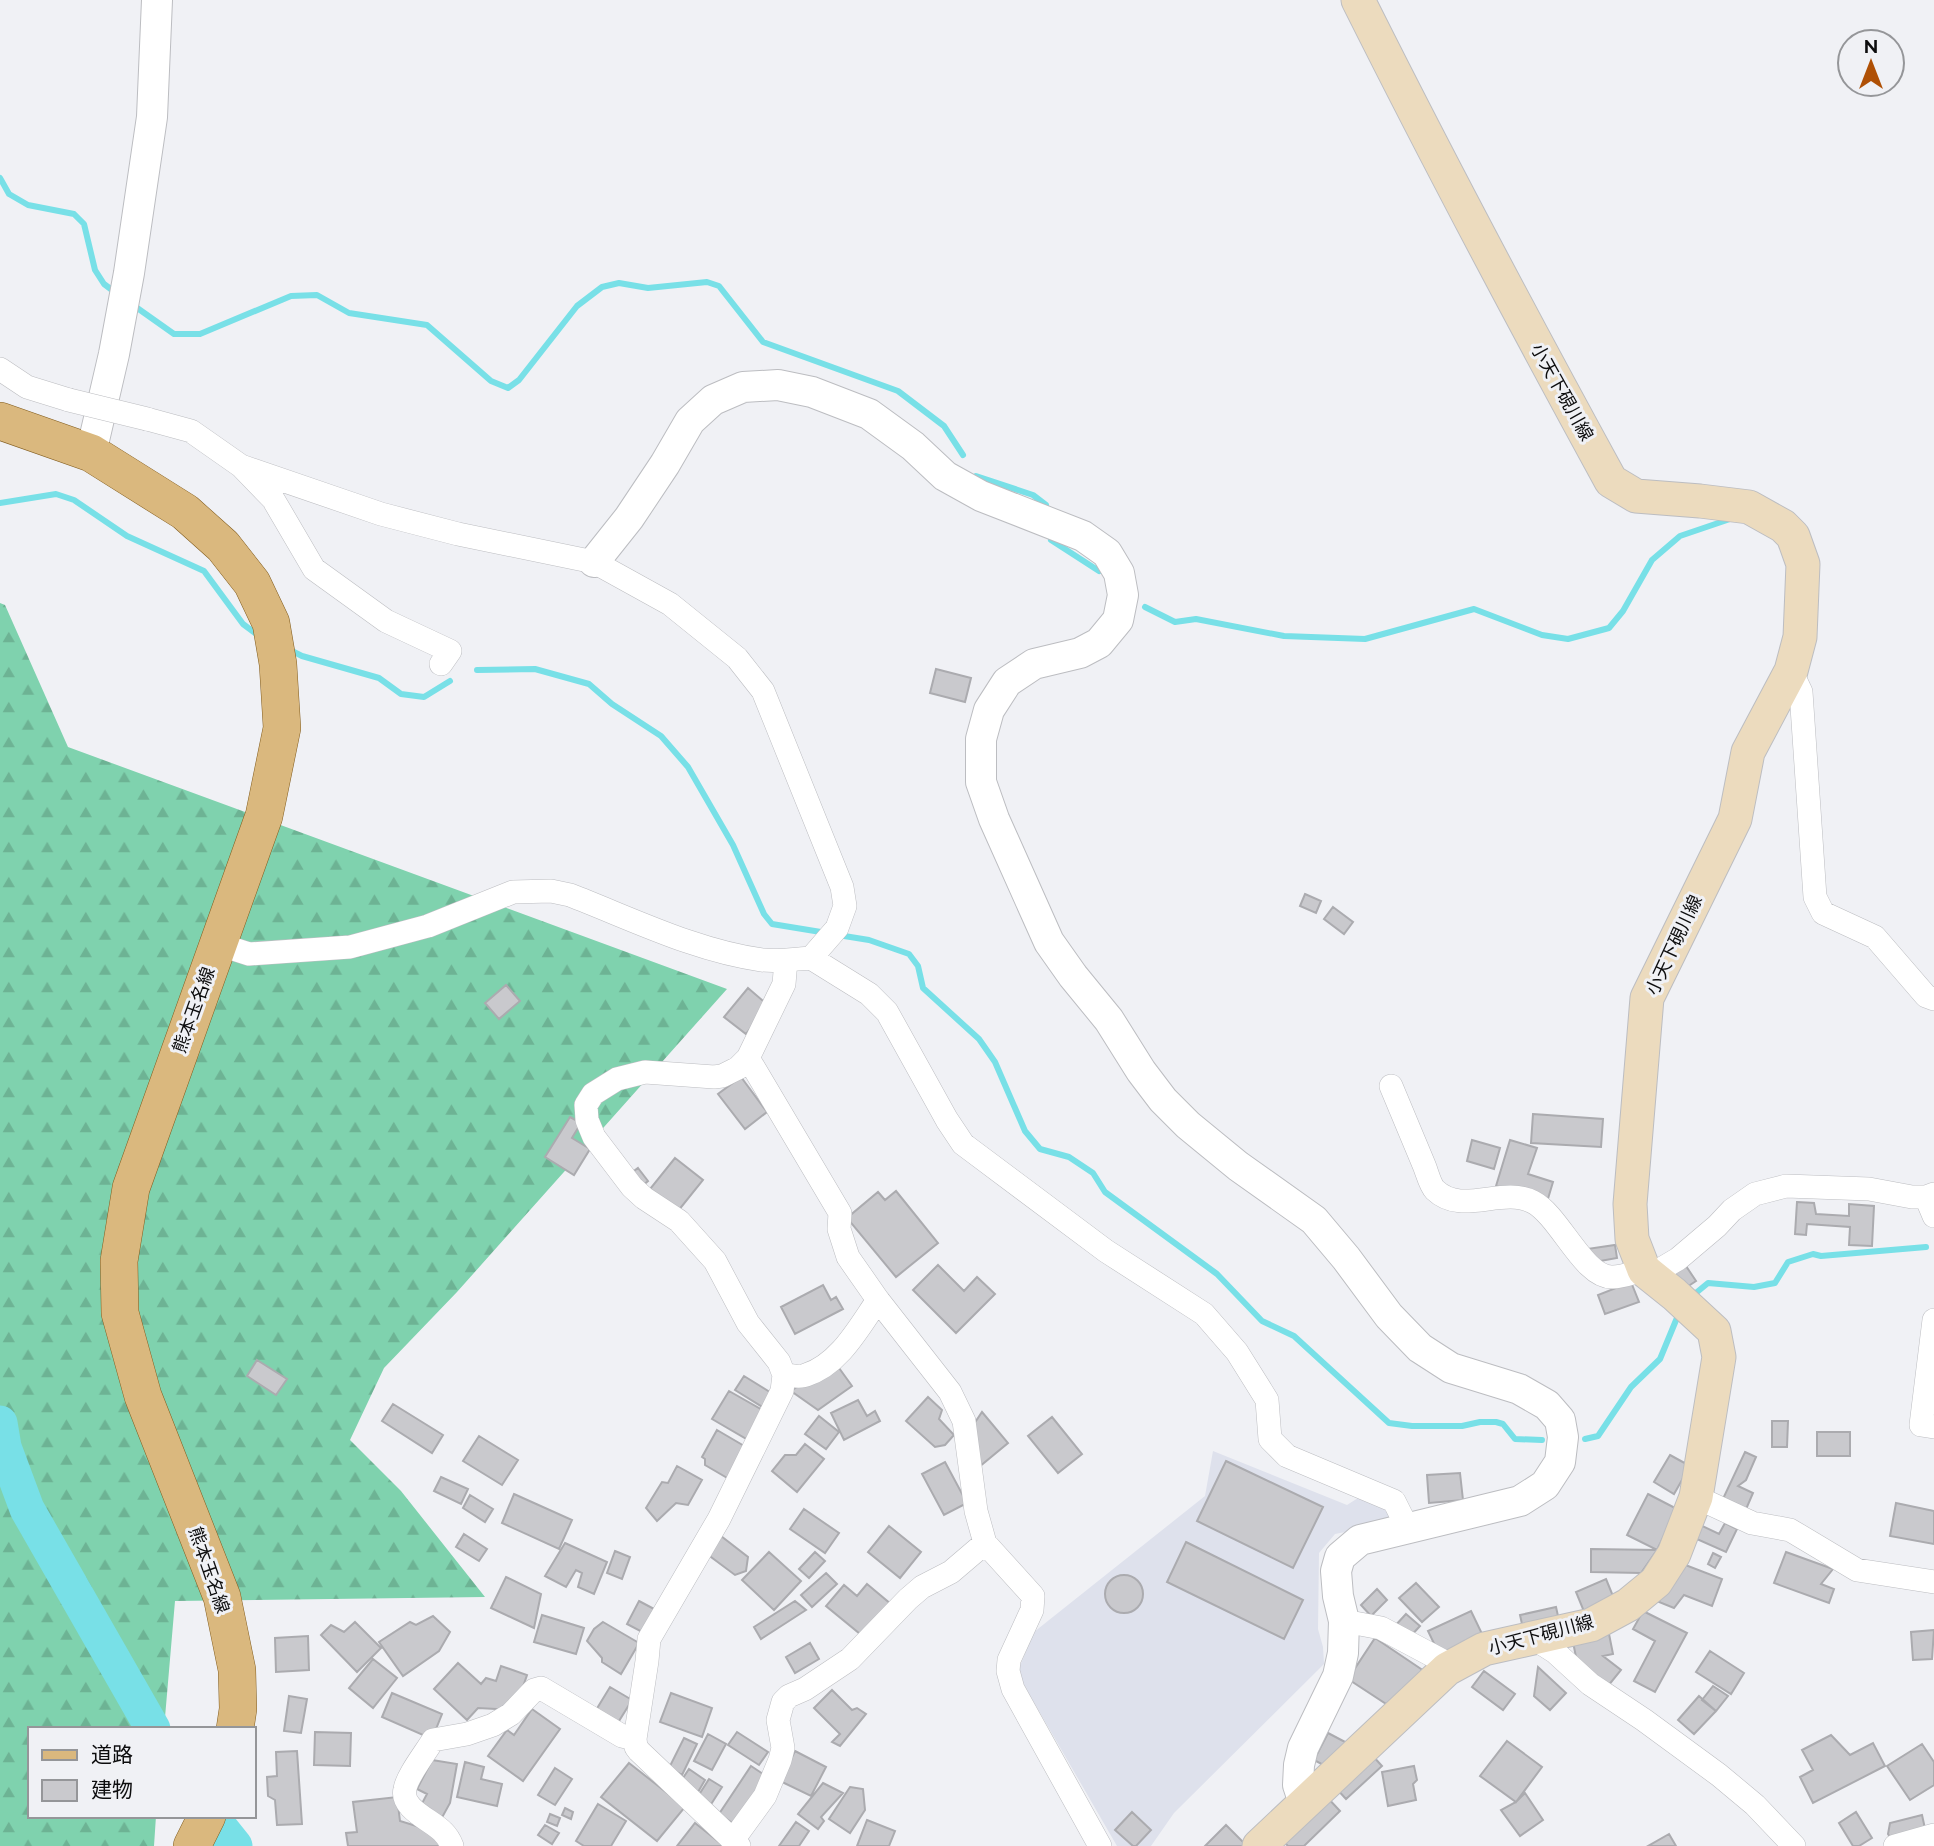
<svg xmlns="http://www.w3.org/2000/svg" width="1934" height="1846" font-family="Raleway,'Noto Sans JP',sans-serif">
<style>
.built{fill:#dee1ec}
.forest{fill:url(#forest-firs)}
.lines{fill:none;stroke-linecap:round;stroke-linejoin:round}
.stream{stroke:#78e0e7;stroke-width:6}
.river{stroke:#78e0e7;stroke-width:35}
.building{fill:#c9c9cd;stroke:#ababaf;stroke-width:2}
.minor-casing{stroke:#bcbdc1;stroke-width:24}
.tertiary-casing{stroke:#bcbdc1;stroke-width:32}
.secondary-casing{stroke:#bcbdc1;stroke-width:35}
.primary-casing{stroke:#825d1f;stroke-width:38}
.minor{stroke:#fff;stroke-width:23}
.tertiary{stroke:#fff;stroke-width:30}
.secondary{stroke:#ecdbbe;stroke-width:33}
.primary{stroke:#dab87e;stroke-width:37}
.minor-bridge-casing{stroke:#bcbdc1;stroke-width:24;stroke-linecap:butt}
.minor-bridge{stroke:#fff;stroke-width:23}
.labels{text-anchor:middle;stroke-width:6;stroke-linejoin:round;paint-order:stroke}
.street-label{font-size:18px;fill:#0d0d0e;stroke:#f0f1f5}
</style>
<defs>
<pattern id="forest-firs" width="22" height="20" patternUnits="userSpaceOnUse" patternTransform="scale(1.75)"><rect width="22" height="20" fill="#7fd2ae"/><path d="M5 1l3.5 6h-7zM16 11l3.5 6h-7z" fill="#6db394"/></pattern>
</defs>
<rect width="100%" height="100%" fill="#f0f1f5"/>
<!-- built -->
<path class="built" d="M1213,1451l134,54 11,-7 21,6 13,12 -1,7 -56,11 -16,19 -1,76 5,18 1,17 -150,149 -23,33h-34l-100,-173 17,-41 171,-136z"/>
<!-- forest -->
<path class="forest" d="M0,603l5,2 63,142 659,242 -270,303 -73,76 -34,72 51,51 84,106 -310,4 -11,128h-134v87h126l-2,30h-154z"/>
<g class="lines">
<!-- stream -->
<path class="stream" d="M0,178l9,16 19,11 46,9 10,10 11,46 9,14 12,9
M133,305l41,29h26l91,-38 26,-1 32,18 78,12 64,56 17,7 11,-8 58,-74 25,-19 17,-4 29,5 59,-6 12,4 44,56 135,49 46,35 19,29
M976,476l57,19 13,10 1,7
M0,503l56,-9 18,6 53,36 77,35 39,53 16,12
M1051,540l48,31
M1145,607l30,15 21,-3 88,17 81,3 109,-30 68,26 26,4 41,-11 14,-17 29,-51 28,-24 50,-17
M288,649l14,7 77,22 22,16 23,3 26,-16
M477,670l58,-1 54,15 23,20 49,32 27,31 45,78 31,69 8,10 55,9
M838,935l31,5 40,14 9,12 5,22 56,51 16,23 30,69 15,18 29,8 24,16 12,19 112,82 45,47 32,15 95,87 23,3h50l18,-4h16l7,2 12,15 27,1
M1691,1297l17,-14 46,4 21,-4 13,-21 25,-8 8,2 105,-9
M1585,1439l13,-3 33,-49 29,-28 19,-46"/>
<!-- river -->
<path class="river" d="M0,1423l4,24 23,62 126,220
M211,1816l24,30"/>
</g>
<!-- building -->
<path class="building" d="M936,669l35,9 -6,24 -35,-9z
M1305,894l16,7 -5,12 -16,-7z
M1333,907l20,15 -9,12 -20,-15z
M506,985l14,16 -21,18 -14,-16z
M748,988l21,18 -23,28 -22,-17z
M741,1077l26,35 -22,17 -27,-35z
M1533,1114l70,5 -2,28 -70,-4z
M570,1117l11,6 -9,15 18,11 -16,26 -29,-18z
M1472,1140l28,8 -6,21 -27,-8z
M1510,1140l27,8 -9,26 25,8 -6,20 -51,-16z
M675,1158l28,22 -25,31 -28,-22z
M638,1168l10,13 -7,6 -11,-13z
M896,1191l42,52 -42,34 -49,-59 31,-26 7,8z
M1797,1202l17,1 2,11 33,2v-12l25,2 -2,40 -23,-1 1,-18 -43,-3 -1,11 -11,-1z
M1615,1245l2,13 -28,5 -2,-14z
M1684,1263l12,18 -15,10 -12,-17z
M938,1265l26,26 13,-14 18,17 -39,39 -43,-43z
M1631,1282l8,20 -34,12 -7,-19z
M823,1285l8,15 5,-3 7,12 -48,25 -14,-27z
M257,1360l30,19 -11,16 -29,-19z
M834,1361l18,25 -34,24 -27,-19z
M744,1376l29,18 -9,14 -29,-18z
M729,1391l37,21 -16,29 -38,-22z
M928,1397l14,13 -3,9 15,16 -9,10 -10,2 -29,-26z
M858,1400l9,16 8,-5 5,10 -36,19 -13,-27z
M393,1404l50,31 -11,18 -50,-32z
M982,1412l26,31 -29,24 -11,-34z
M819,1416l20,16 -13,17 -21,-15z
M1052,1417l30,37 -24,19 -30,-37z
M1772,1421h16l-1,26h-15z
M717,1430l34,20 -22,29 -24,-14v-6l-3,-2z
M1817,1432h33v24h-33z
M479,1436l39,24 -16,25 -39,-24z
M805,1444l19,15 -27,33 -25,-21 13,-16h11z
M1745,1452l11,5 -10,23 -8,6 15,7 -9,21 -23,-11z
M1670,1455l20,11 -16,28 -20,-12z
M1226,1461l97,46 -30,61 -96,-47z
M945,1462l22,41 -23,12 -22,-41z
M677,1466l25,14 -14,25 -12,-2 -19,18 -11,-13 16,-26 6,1z
M1460,1473l3,27 -34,3 -2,-28z
M441,1477l27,12 -7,15 -27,-13z
M514,1494l58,26 -13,29 -57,-26z
M1648,1494l29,15 -20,41 -30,-15z
M470,1495l23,14 -8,13 -22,-14z
M1896,1503l38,8v33l-44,-8z
M804,1509l35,24 -14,20 -35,-24z
M1696,1523l23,11 6,-11 12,6 -11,23 -36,-16z
M889,1526l32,26 -21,26 -32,-26z
M464,1534l23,15 -8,12 -23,-14z
M721,1536l27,21 -2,14 -11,4 -28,-21z
M1186,1542l117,58 -19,39 -117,-57z
M565,1543l42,19 -13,32 -16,-7 4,-14 -6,-3 -10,17 -21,-11z
M1591,1549l66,1 -16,23 -50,-1z
M615,1551l15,6 -8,22 -15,-6z
M769,1552l32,29 -27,29 -32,-30z
M815,1552l10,9 -16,17 -10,-9z
M1786,1552l47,17 -12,15 13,5 -5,14 -55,-20z
M1713,1553l8,4 -6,11 -7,-4z
M1675,1561l47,18 -10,27 -28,-11 -10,13 -15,-6z
M826,1573l11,11 -25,23 -11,-12z
M1105 1594a19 19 0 1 1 38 0a19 19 0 1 1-38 0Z
M506,1577l35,17 -7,34 -43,-20z
M1606,1579l9,22 -30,13 -9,-22z
M1416,1583l23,24 -17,15 -23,-24z
M867,1584l25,21 -27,33 -39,-32 18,-21 13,11z
M1377,1589l10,11 -16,16 -10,-11z
M639,1601l17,9 -12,23 -17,-9z
M795,1601l11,9 -45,29 -7,-12z
M1556,1607l4,18 -36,8 -4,-18z
M1471,1611l13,27 -43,20 -13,-27z
M1643,1611l44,22 -32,59 -21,-11 21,-40 -22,-12z
M1406,1614l14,12 -12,13 -14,-12z
M542,1615l42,13 -8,26 -42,-12z
M433,1616l17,16 -11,19 -36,25 -24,-34 31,-20 6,3z
M355,1622l26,26 -24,24 -36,-37 10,-10 13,7z
M603,1622l36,21 -18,31 -19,-12v-4l-15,-17 7,-12z
M1934,1630l-2,29 -19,1 -2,-28z
M1609,1634l4,20 -10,2 18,14 -13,16 -31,-24 -4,-20z
M308,1636l1,34 -33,2 -1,-34z
M1375,1638l49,33 -27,40 -49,-32z
M810,1643l9,16 -24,14 -9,-16z
M1710,1651l34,22 -13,21 -35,-22z
M373,1659l24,19 -24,30 -24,-20z
M458,1663l23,21 5,-6 10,3 5,-15 26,9 -12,35 -37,-2 -11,12 -33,-31z
M1538,1667l28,26 -16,17 -16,-14z
M1484,1671l31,23 -12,16 -31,-23z
M1713,1686l15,10 -12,15 -14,-11z
M610,1687l22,13 -18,29 -21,-14z
M832,1690l20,20 5,-2 9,6 -26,32 -8,-4 8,-8 -26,-26z
M392,1693l50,21 -10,25 -50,-22z
M671,1693l41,15 -10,29 -42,-15z
M289,1696l18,3 -6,34 -17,-2z
M1699,1696l17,15 -22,23 -16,-14z
M532,1709l28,20 -37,52 -35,-25 19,-26 7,5z
M315,1732l36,1 -1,33 -36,-1z
M737,1732l31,20 -9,13 -31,-20z
M1328,1733l19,10 -14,27 -19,-10z
M708,1734l18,10 -14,26 -18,-9z
M1831,1735l19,20 23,-12 12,23 -72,37 -13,-26 13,-7 -11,-20z
M684,1738l13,6 -15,31 -13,-7z
M1507,1741l35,26 -26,35 -36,-26z
M1922,1744l12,18v23l-24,15 -23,-34z
M297,1751l5,73 -25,1 -2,-25 -7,-4 -1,-19 10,-1 -1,-24z
M795,1751l31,16 -15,29 -31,-15z
M1371,1754l11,12 -36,33 -11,-12z
M432,1760l25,4 -7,39 -11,20 -21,-12 9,-17 -10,-5z
M465,1762l19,5 -3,12 21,5 -5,22 -40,-9z
M629,1763l56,44 -28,34 -56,-44z
M751,1766l18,12 -32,48 -18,-12z
M1414,1766l3,14 -4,4 3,16 -28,6 -6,-34z
M555,1768l17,11 -17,26 -17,-10z
M689,1769l16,11 -7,12 -17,-11z
M709,1779l13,8 -12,19 -13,-8z
M823,1783l20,10 -22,24 3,4 -6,8 -20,-15z
M850,1787l13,2 2,21 -15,23 -21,-14z
M1525,1793l18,27 -23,16 -19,-26 15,-8z
M1325,1795l15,16 -36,35h-16l-8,-8z
M397,1797l3,24 42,13 -3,12h-91l-2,-13 11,-1 -4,-30z
M598,1804l28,17 -15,25h-27l-8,-5z
M565,1808l8,4 -2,7 -9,-4z
M1132,1812l19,18 -15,16h-3l-18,-16z
M1856,1812l16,26 -13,8h-6l-14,-23z
M550,1814l10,4 -3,8 -10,-4z
M1922,1815l4,18 -33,8 -5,-7 2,-11z
M867,1820l28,11 -6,15h-32z
M796,1822l13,9 -10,15h-20z
M695,1823l29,23h-47z
M545,1825l14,8 -7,11 -14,-9z
M1226,1825l21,21h-42z
M1669,1834l7,12h-28z"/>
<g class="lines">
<!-- minor casing -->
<g class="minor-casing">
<path id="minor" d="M0,369l27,18 42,13
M147,419l44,12 50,35 32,33 41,70 72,52 64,30 -9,13
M1791,671l10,21 14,205 8,16 52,24 51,59 8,3
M218,944l31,10 101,-7 78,-21 85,-34 38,-1 19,4c62,24 126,56 192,65 16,2 33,-1 49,-2l26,-30 8,-22 -3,-19 -79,-196 -26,-33 -67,-54 -76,-42 -136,-28 -77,-20 -140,-48
M811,958l58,36 18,18 60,108 16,24 143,107 98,63 33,38 30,48 3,39 17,17 107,45 13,26
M748,1058l92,155 -1,16 9,28 30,43 72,92 14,29 12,90 9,32 48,53 -1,14 -23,50 -1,11 5,18 87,157
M1391,1086c11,26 22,53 33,79 3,7 6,20 11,25 27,26 67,-4 98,12 27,14 51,77 80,75 10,0 21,-5 31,-7
M1926,1197l8,19
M1651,1275l27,-16 39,-33 15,-16 23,-16 31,-8 83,3 43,8h14l8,-3
M1934,1320l-13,105 13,2
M784,1375c7,0 16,3 22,0 34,-11 53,-48 72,-75
M1696,1497l56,26 38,7 67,40 77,12
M1344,1621l37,7 60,32 6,9
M1533,1638l22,14 35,32 54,36 75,55 36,30 39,41
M733,1840l32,-44 15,-36 3,-12 -5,-28 5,-18 6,-6 16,-7 45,-30 58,-60 14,-12 29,-15 34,-29
M452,1846c-2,-5 -5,-10 -9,-14 -11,-12 -43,-23 -38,-43 2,-13 21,-37 28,-49l34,-6 26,-9 18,-11 23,-24 7,-2 81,48 13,3
M739,1846l-100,-95 -3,-4 -1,-8 12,-78 2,-22 70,-120 63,-128 2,-16 -5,-13 -31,-39 -33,-62 -36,-40 -35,-23 -12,-11 -38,-50 -7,-17 -1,-15 7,-11 24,-15 28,-7 69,5 8,-1 16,-8 10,-10 36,-74 2,-24
M1895,1846l39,-11"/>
</g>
<!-- tertiary casing -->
<g class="tertiary-casing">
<path id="tertiary" d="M91,453l23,-99 15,-81 23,-156 5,-117
M594,562l35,-44 36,-54 25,-43 23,-21 30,-13 35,-2 34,7 57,22 44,32 32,30 36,20 102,40 24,17 12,20 4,22 -5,25 -19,23 -19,10 -46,11 -27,18 -18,28 -8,29v43l13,37 55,123 24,34 36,44 32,51 22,29 25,25 50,41 76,54 32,38 43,58 31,32 31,20 68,21 28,16 13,15 3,17 -3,25 -15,23 -25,16 -160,39 -20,17 -4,14 2,25 6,25 -1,32 -5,23 -35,72 -4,17 -1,20 6,18"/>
</g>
<!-- secondary casing -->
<g class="secondary-casing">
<path id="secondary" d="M1259,1846l188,-177 37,-20 107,-24 37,-20 28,-23 18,-28 22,-57 23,-140 -5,-26 -40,-37 -30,-24 -12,-31 -2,-35 17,-206 88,-179 13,-67 43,-81 9,-34 3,-73 -10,-28 -10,-10 -34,-19 -49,-6 -64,-5 -25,-15c-87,-159 -172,-319 -253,-481"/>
</g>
<!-- primary casing -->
<g class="primary-casing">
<path id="primary" d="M0,421l91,32 94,59 38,34 29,37 19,40 7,41 4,64 -18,88 -133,372 -12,73 1,52 23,83 79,201 15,73 1,39 -3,20
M192,1846l15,-30"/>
</g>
<!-- minor -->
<use href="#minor" class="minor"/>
<!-- tertiary -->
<use href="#tertiary" class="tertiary"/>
<!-- secondary -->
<use href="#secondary" class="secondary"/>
<!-- primary -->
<use href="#primary" class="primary"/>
<!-- minor-bridge casing -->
<g class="minor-bridge-casing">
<path id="minor-bridge" d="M69,400l78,19"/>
</g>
<!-- minor-bridge -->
<use href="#minor-bridge" class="minor-bridge"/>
</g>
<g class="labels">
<!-- street labels -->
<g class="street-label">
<text transform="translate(1562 392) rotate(61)" y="6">小天下硯川線</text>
<text transform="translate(1674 945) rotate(-65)" y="6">小天下硯川線</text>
<text transform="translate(194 1010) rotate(-70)" y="6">熊本玉名線</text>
<text transform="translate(209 1570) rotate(71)" y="6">熊本玉名線</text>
<text transform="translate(1541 1635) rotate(-15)" y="6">小天下硯川線</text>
</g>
</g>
<!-- legend -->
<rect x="28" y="1727" width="228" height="91" fill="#f0f1f5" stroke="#959699" stroke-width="2"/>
<rect x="42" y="1750" width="35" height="10" fill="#dab87e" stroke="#959699" stroke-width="2"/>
<text x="91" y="1762" font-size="21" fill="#0d0d0e">道路</text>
<rect x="42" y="1780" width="35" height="21" fill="#c9c9cd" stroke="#959699" stroke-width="2"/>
<text x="91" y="1797" font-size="21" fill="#0d0d0e">建物</text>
<!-- north arrow -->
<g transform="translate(1871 63)"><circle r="33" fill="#f0f1f5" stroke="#959699" stroke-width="2"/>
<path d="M0-5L12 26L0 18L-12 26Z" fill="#af5005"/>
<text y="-10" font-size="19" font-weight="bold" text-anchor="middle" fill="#0d0d0e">N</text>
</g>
</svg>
